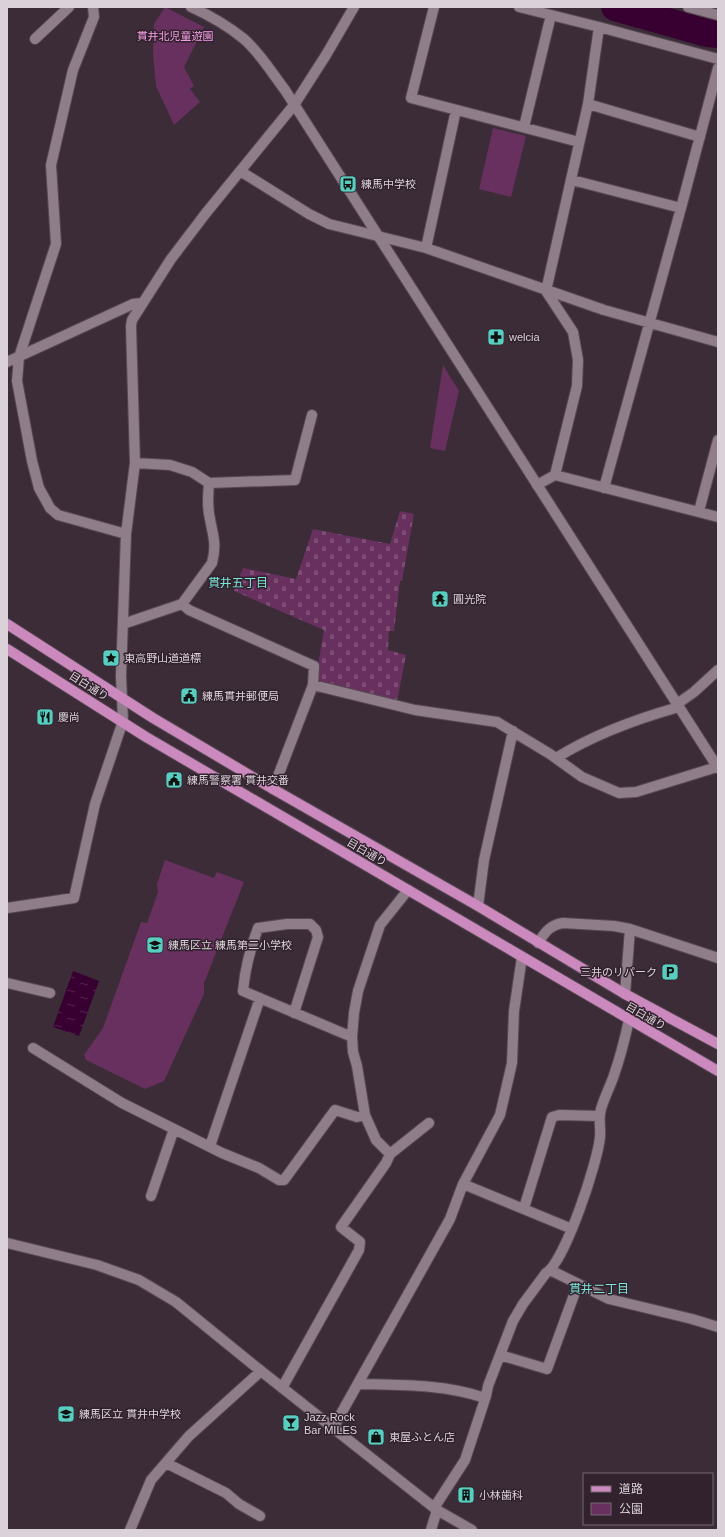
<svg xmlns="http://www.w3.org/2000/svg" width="725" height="1537" font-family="Helvetica,'Noto Sans JP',sans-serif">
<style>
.cemetery{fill:url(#cemetery-stones)}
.park{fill:#68305e}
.water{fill:url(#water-ripples)}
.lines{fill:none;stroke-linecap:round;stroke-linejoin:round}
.river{stroke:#380031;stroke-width:28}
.street-casing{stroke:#564953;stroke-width:12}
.secondary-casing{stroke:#564953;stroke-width:12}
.primary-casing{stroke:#564953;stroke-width:12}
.street{stroke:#8f7d8a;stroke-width:10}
.secondary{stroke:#8f7d8a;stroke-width:10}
.primary{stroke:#cc89be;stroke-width:10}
.labels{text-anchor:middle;stroke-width:3;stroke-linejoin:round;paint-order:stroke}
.park-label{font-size:11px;fill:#f79fe5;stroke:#31222e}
.poi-label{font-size:11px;fill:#dbd1d8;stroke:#31222e;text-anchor:start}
.street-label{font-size:11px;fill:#dbd1d8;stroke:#31222e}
.neighbourhood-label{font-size:12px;fill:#7de6d8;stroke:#31222e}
</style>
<defs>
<pattern id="cemetery-stones" width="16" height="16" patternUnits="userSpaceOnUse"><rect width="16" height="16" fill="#68305e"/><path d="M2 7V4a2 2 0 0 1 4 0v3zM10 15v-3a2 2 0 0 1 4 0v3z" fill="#7d4d74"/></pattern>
<pattern id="water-ripples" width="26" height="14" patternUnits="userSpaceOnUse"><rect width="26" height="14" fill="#380031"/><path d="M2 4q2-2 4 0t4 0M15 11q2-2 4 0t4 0" fill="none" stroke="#54244e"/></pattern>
</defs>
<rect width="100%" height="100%" fill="#3b2c38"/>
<!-- cemetery -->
<path class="cemetery" d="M400,511l14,3 -12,67h-2l-6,50h-5l-1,19 18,5 -9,47 -78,-19v-24l5,-29 -90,-39 9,-23 53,11 17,-50 77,15z"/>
<!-- park -->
<path class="park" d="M165,7l39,20 -20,40 10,19 -4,3 10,13 -26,23 -18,-39 -3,-32 1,-30z
M493,128l33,8 -15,61 -32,-8z
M443,365l16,26 -14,60 -15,-3z
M165,860l49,18 3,-6 27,10 -40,101v11l-40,87 -19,8 -59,-29 -2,-5 19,-27 38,-106 6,1 11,-31 -1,-8z"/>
<!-- water -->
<path class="water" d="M73,971l26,10 -20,55 -26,-9z"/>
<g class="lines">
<!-- river -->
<path class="river" d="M615,7l92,26 11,1"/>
<!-- street casing -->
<g class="street-casing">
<path id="street" d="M93,7l1,10 -21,53 -22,95 5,79 -37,113 -2,24 15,80 7,27 11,20 8,7 68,19
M434,7l-23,91 168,44
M519,7l80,20 119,32
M688,7l30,8
M35,39l34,-32
M588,104l112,33
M524,127l27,-112
M240,171l69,43 20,10 97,24 178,62 114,32
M572,180l109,28
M426,248l30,-138
M7,362l126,-58 9,-1
M135,463l35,2 22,7 17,11 86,-3 17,-65
M555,475l163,42
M537,485l18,-10 22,-89 1,-26 -5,-28 -27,-41 42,-187 11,-77
M604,488l77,-280 37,-140
M699,511l19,-71
M182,604l7,6 125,56 -1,19 -40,104
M123,624l59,-20 30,-41c5,-19 1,-27 -2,-44 -3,-12 -2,-24 -1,-36
M313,685l102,25 82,12 53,32 32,23 37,16 17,-1 81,-25
M677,704l17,-12 24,-22
M556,758c37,-23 80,-39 123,-51
M478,906l6,-46 29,-129
M7,908l67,-10 21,-94 28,-83 -2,-45 5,-142 9,-71 -4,-137 1,-6 39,-61 35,-46 88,-108 32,-50 28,-48
M538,943c7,-11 12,-18 25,-20l51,3 16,3 88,29
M7,983l43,10
M625,994l5,-65
M294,1013l24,-76 -2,-7 -6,-6h-23l-29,4c-8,21 -13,41 -15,63l109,46
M33,1048l89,55 100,50 37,15 20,12h5l51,-70 22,7 8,-2
M210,1146l50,-148
M390,1154l-14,-14 -11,-25 -8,-49 -4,-14 -1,-15 2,-24 4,-22 22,-66 28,-35
M463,1184l109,45
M151,1196l23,-67
M524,1208l28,-91 7,-2 41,1
M7,1243l90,22 42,15 37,22 85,69 176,139 35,20
M550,1270l59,29 83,20 26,8
M500,1355l47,14 31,-85
M358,1384c42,1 86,0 127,14
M282,1388l77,-138 1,-8 -19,-15 45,-64 4,-9 39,-31
M333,1428l117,-209 13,-35 37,-69 12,-52 2,-52 8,-54
M166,1463l60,30 13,11 21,12
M434,1508l31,-48 21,-64 2,-10 25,-65 10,-17 23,-31c19,-11 52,-112 54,-136 1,-10 -2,-18 1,-28 3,-11 9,-22 13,-34 6,-17 11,-37 15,-55
M130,1530l21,-50 38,-44 72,-65
M431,1530l6,-20"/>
</g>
<!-- secondary casing -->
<g class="secondary-casing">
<path id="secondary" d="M191,7c18,8 37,19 53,32 16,14 28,34 41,51l433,678"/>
</g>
<!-- primary casing -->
<g class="primary-casing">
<path id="primary" d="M7,624l146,94 120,71 205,117 147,88 93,50
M7,649l139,88 572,334"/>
</g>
<!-- street -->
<use href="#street" class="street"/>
<!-- secondary -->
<use href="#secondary" class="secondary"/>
<!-- primary -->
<use href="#primary" class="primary"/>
</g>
<!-- icons -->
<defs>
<g id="bus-square" transform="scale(0.9)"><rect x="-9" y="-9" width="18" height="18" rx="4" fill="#58cec0" stroke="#31222e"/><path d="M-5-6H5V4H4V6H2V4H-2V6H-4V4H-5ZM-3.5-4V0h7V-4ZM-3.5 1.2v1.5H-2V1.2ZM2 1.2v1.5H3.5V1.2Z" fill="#111"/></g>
<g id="pharmacy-square" transform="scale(0.9)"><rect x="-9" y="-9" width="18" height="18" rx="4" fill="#58cec0" stroke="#31222e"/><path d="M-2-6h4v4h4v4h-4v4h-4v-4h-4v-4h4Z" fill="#111"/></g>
<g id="temple-square" transform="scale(0.9)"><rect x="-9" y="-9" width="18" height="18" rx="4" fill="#58cec0" stroke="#31222e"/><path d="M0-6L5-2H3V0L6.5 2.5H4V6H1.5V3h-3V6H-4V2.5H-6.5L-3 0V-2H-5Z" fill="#111"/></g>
<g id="sight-square" transform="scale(0.9)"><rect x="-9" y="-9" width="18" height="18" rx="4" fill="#58cec0" stroke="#31222e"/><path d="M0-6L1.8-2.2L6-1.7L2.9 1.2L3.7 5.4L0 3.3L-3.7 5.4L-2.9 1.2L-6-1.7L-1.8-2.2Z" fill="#111"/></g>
<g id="civic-square" transform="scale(0.9)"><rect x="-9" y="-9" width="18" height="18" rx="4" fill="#58cec0" stroke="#31222e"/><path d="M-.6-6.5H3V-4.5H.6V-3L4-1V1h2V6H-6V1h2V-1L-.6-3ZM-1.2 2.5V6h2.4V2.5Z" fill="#111"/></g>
<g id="restaurant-square" transform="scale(0.9)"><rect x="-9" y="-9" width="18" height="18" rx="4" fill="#58cec0" stroke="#31222e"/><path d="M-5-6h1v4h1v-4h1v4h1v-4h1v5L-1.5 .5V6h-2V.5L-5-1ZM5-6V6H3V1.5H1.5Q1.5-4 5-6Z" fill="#111"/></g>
<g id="school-square" transform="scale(0.9)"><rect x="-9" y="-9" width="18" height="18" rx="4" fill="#58cec0" stroke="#31222e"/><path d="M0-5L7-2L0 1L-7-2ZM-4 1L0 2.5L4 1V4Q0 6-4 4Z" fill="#111"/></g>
<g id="parking-square" transform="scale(0.9)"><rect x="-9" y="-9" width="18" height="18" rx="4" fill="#58cec0" stroke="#31222e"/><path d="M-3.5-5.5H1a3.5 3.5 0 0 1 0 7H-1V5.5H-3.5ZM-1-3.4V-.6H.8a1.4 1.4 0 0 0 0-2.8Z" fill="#111"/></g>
<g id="bar-square" transform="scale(0.9)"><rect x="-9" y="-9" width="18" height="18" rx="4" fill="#58cec0" stroke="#31222e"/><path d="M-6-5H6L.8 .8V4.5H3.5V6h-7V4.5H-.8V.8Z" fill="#111"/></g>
<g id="shop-square" transform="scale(0.9)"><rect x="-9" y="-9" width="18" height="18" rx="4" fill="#58cec0" stroke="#31222e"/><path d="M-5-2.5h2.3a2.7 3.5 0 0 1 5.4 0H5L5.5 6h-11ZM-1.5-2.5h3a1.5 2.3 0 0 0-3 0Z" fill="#111"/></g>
<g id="building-square" transform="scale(0.9)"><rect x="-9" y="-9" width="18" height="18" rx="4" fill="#58cec0" stroke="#31222e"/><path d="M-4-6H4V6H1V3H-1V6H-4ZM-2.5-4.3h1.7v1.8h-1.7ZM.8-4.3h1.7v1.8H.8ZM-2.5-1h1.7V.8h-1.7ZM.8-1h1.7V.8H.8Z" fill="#111"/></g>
</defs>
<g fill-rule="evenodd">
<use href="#bus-square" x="348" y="184"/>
<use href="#pharmacy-square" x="496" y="337"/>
<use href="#temple-square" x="440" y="599"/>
<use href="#sight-square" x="111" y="658"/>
<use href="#civic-square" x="189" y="696"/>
<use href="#restaurant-square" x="45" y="717"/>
<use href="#civic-square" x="174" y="780"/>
<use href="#school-square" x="155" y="945"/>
<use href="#parking-square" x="670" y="972"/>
<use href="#school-square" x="66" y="1414"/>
<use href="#bar-square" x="291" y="1423"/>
<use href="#shop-square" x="376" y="1437"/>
<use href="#building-square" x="466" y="1495"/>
</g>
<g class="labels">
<!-- park labels -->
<g class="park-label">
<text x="175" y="40">貫井北児童遊園</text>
</g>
<!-- poi labels -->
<g class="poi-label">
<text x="361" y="188">練馬中学校</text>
<text x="509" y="341">welcia</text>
<text x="453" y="603">圓光院</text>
<text x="124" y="662">東高野山道道標</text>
<text x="202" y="700">練馬貫井郵便局</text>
<text x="58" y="721">慶尚</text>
<text x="187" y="784">練馬警察署 貫井交番</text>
<text x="168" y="949">練馬区立 練馬第二小学校</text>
<text x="657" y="976" text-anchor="end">三井のリパーク</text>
<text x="79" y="1418">練馬区立 貫井中学校</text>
<text x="304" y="1421">Jazz Rock<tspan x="304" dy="13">Bar MILES</tspan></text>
<text x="389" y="1441">東屋ふとん店</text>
<text x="479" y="1499">小林歯科</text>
</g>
<!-- street labels -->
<g class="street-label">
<text transform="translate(89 686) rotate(32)" y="4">目白通り</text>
<text transform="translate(367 852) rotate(30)" y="4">目白通り</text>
<text transform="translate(646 1016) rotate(30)" y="4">目白通り</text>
</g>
<!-- neighbourhood labels -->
<g class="neighbourhood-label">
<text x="238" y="587">貫井五丁目</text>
<text x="599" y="1293">貫井二丁目</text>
</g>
</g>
<!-- border -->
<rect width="725" height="1537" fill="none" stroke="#dbd1d8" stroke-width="16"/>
<!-- legend -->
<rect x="583" y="1473" width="130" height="52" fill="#31222e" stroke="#756872"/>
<rect x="591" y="1486" width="20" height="6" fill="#cc89be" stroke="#756872"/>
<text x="619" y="1493" font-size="12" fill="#dbd1d8">道路</text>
<rect x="591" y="1503" width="20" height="12" fill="#68305e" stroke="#756872"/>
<text x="619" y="1513" font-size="12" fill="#dbd1d8">公園</text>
</svg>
